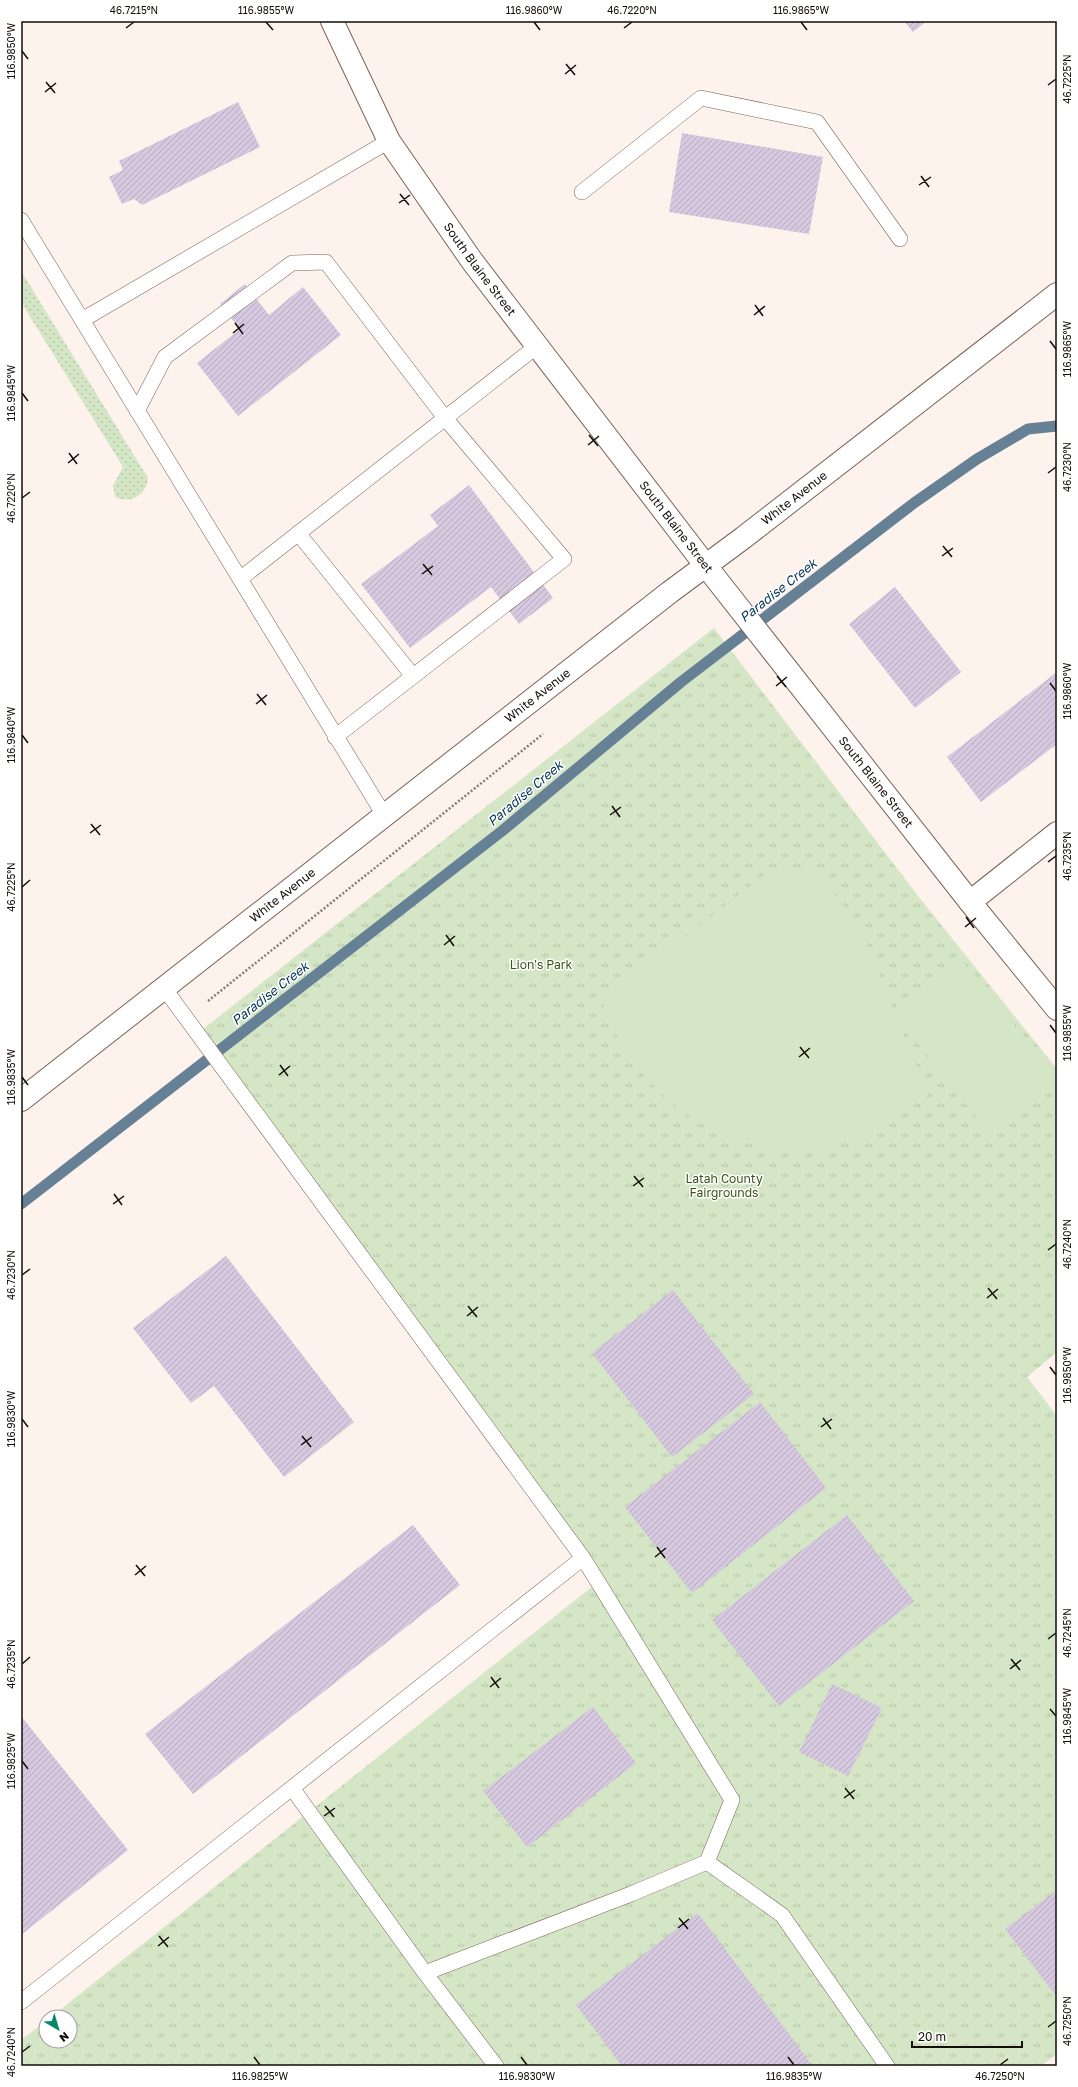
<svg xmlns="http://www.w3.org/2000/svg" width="1078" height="2087" font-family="'Golos Text',sans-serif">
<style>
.grass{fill:url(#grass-dots)}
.park{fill:url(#park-tufts)}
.garden{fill:#d4e6c5}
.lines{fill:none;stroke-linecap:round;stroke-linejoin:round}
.stream{stroke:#668096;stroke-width:11}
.building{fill:url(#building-hatch)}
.service-casing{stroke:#7a6458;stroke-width:16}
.minor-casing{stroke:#7a6458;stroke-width:24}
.tertiary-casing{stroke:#7a6458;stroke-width:24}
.path{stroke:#857c76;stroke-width:2.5;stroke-dasharray:2 2;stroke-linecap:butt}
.service{stroke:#fff;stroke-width:15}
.minor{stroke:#fff;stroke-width:22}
.tertiary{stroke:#fff;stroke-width:22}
.ticks{fill:none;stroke:#150d08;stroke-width:1.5}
.labels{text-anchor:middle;stroke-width:3;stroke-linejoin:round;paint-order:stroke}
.street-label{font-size:12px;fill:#150d08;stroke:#fff}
.park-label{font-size:12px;fill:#385416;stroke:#fff}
.water-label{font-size:13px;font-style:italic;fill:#003252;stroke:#fff}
.neatline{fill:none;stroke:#150d08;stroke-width:1.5}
.ticks-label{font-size:10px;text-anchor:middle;fill:#150d08}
</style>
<defs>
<pattern id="grass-dots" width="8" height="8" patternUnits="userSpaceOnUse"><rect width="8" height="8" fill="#d4e6c5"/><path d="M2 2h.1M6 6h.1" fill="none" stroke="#b5c4a8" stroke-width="1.8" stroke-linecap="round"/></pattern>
<pattern id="park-tufts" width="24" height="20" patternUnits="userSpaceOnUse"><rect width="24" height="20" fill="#d4e6c5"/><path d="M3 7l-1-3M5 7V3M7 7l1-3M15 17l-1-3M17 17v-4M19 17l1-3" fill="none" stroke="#b5c4a8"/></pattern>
<pattern id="building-hatch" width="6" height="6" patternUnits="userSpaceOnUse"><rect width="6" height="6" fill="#d5c8df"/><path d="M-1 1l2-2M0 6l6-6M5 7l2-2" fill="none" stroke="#b6abbe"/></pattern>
</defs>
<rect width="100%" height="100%" fill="#fdf2ec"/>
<!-- grass -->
<path class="grass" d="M21,271l127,207c-2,18 -17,26 -33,19l-2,-11 10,-19 -102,-165z"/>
<!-- park -->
<path class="park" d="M714,628l204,268 139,173v283l-30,25 30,39v638l-16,12h-1020v-26l25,-19v20h24v-24h-19l547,-435 -400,-549z"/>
<!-- garden -->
<path class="garden" d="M773,868l41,2 47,58 33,85 68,-53 94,117 -68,54 -93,-116 33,79c-20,16 -41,32 -66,42 -7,3 -16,5 -23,7 -105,28 -203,-45 -237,-142z"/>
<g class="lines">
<!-- stream -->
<path class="stream" d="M21,1204l481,-373 179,-149 233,-179 63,-44 51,-30 29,-3"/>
</g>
<!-- building -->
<path class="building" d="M904,21h23l-14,11z
M238,102l22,45 -118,58 -8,-6 -12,5 -13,-27 14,-7 -4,-9z
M682,133l141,24 -14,77 -140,-22z
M245,284l24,31 34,-28 38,48 -103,81 -41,-53 43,-34 -20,-25z
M469,485l84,113 -34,26 -28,-37 -81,61 -49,-64 77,-58 -8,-11z
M895,587l66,85 -46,36 -66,-84z
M1057,672v72l-76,58 -34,-45z
M226,1256l128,166 -70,55 -70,-91 -23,17 -58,-75z
M673,1290l81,104 -82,63 -80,-104z
M760,1402l66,86 -134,105 -67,-86z
M847,1515l67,86 -135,105 -67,-86z
M413,1525l47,60 -267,209 -48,-60z
M832,1684l50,24 -34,68 -49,-24z
M593,1707l43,56 -109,84 -44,-56z
M21,1716l107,134 -107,85z
M1057,1890v107l-52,-68z
M698,1913l115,153h-191l-46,-61z"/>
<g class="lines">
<!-- service casing -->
<g class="service-casing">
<path id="service" d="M582,192l119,-94 116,24 83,117
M21,220l363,595
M82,320l307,-179
M137,411l28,-54 127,-94 34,-1 119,156 119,141 -229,178
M298,533l115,143
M240,579l297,-233
M164,988l419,570 15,24 134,218 -25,62 75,53 105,151
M292,1788l133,185 206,-79 76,-32
M425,1973l71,93
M21,2002l562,-444"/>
</g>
<!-- minor casing -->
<g class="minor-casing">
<g id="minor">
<path id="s1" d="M332,21l57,120 83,120 234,305 264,336 87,107"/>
<path d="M970,902l87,-69"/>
</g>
</g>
<!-- tertiary casing -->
<g class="tertiary-casing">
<g id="tertiary">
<path id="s2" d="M21,1100l649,-508 73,-54 314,-244"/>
</g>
</g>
<!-- path -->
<path class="path" d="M208,1001l335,-267"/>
<!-- service -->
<use href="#service" class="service"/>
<!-- minor -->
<use href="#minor" class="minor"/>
<!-- tertiary -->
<use href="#tertiary" class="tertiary"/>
</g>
<!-- ticks -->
<path class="ticks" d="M266,22l7,8M534,22l6,8M801,22l6,8M126,28l8,-6M624,28l8,-6M22,51l6,8M566,64l9,11M565,74l11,-9M46,82l9,11M1048,85l8,-6M45,92l11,-9M921,176l8,11M919,185l12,-8M400,194l9,11M399,203l11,-8M755,305l8,11M754,315l11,-9M235,323l8,11M233,333l11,-9M1050,341l6,8M22,393l6,8M589,435l9,11M588,445l11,-9M69,453l8,11M68,463l11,-9M1048,473l8,-6M22,498l8,-6M943,546l9,11M942,556l11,-8M423,564l9,11M422,574l11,-8M777,676l9,11M1050,683l6,8M776,686l11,-9M257,694l9,11M256,704l11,-9M22,735l6,8M612,806l8,11M610,815l11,-8M91,824l9,11M90,833l11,-8M1048,862l8,-6M22,887l8,-7M966,917l8,11M965,927l11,-9M446,935l8,11M444,945l11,-9M1050,1025l6,8M800,1047l9,11M799,1057l11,-9M280,1065l8,11M279,1075l11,-9M22,1077l6,8M634,1176l9,11M633,1186l11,-8M114,1194l8,11M113,1204l11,-8M1048,1250l8,-6M22,1275l8,-6M988,1288l9,11M987,1298l11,-9M468,1306l9,11M467,1316l11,-9M1050,1367l6,8M823,1418l8,11M22,1419l6,8M821,1427l11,-8M302,1436l9,11M301,1445l11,-8M657,1547l8,11M655,1557l11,-9M136,1565l9,11M135,1575l11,-9M1048,1639l8,-6M1011,1659l9,11M22,1664l8,-7M1010,1669l11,-9M491,1677l8,11M490,1687l11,-9M1050,1709l6,7M22,1761l6,8M845,1788l9,11M844,1798l11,-8M325,1806l9,11M324,1816l11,-8M679,1918l9,11M678,1928l11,-9M159,1936l9,11M158,1946l11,-9M1048,2027l8,-6M22,2052l8,-6M254,2057l6,8M521,2057l6,8M788,2057l6,8M1000,2065l8,-6"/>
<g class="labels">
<!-- street labels -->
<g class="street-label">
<text dy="4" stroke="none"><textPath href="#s1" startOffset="290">South Blaine Street</textPath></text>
<text dy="4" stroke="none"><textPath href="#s2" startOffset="980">White Avenue</textPath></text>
<text dy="4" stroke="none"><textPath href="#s1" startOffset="614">South Blaine Street</textPath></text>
<text dy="4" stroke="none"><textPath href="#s2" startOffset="656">White Avenue</textPath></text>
<text dy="4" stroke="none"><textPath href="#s1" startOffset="938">South Blaine Street</textPath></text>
<text dy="4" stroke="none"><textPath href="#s2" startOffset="332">White Avenue</textPath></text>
</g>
<!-- park labels -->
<g class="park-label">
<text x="541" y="969">Lion's Park</text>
<text x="724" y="1183">Latah County<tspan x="724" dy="14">Fairgrounds</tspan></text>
</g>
<!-- water labels -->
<g class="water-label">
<text transform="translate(778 590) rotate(-38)" y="5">Paradise Creek</text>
<text transform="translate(525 793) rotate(-40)" y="5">Paradise Creek</text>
<text transform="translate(270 993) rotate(-38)" y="5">Paradise Creek</text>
</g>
</g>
<!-- border -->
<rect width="1078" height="2087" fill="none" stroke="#ffffff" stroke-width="44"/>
<!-- north arrow -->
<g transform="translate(58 2029) rotate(142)"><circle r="19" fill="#ffffff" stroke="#a19e9c"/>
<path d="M0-3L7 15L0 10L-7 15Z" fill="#03886c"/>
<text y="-6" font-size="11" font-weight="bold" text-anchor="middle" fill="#150d08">N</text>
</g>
<!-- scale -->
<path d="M912 2041v6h110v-6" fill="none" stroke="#150d08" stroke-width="2"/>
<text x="918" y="2041" font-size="12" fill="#150d08" stroke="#ffffff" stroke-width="3" paint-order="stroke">20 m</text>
<rect x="22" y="22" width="1034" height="2043" class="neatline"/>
<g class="ticks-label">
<text x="134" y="14">46.7215°N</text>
<text x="266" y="14">116.9855°W</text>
<text x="534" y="14">116.9860°W</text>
<text x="632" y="14">46.7220°N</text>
<text x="801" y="14">116.9865°W</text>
<text transform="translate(11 51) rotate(-90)" y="4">116.9850°W</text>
<text transform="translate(1067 79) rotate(-90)" y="4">46.7225°N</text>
<text transform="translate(1067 349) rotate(-90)" y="4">116.9865°W</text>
<text transform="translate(11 393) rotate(-90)" y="4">116.9845°W</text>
<text transform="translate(1067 467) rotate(-90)" y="4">46.7230°N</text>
<text transform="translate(11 498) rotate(-90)" y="4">46.7220°N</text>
<text transform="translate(1067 691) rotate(-90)" y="4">116.9860°W</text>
<text transform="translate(11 735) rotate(-90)" y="4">116.9840°W</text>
<text transform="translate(1067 856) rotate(-90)" y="4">46.7235°N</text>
<text transform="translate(11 887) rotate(-90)" y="4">46.7225°N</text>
<text transform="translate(1067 1033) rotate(-90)" y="4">116.9855°W</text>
<text transform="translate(11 1077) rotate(-90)" y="4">116.9835°W</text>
<text transform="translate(1067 1244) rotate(-90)" y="4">46.7240°N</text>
<text transform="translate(11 1275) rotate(-90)" y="4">46.7230°N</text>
<text transform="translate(1067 1375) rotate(-90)" y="4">116.9850°W</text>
<text transform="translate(11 1419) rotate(-90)" y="4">116.9830°W</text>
<text transform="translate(1067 1633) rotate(-90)" y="4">46.7245°N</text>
<text transform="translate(11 1664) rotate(-90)" y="4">46.7235°N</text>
<text transform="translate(1067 1716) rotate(-90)" y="4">116.9845°W</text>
<text transform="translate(11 1761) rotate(-90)" y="4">116.9825°W</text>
<text transform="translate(1067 2021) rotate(-90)" y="4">46.7250°N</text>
<text transform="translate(11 2052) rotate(-90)" y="4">46.7240°N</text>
<text x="260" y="2080">116.9825°W</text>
<text x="527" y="2080">116.9830°W</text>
<text x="794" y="2080">116.9835°W</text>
<text x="1000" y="2080">46.7250°N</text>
</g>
</svg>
